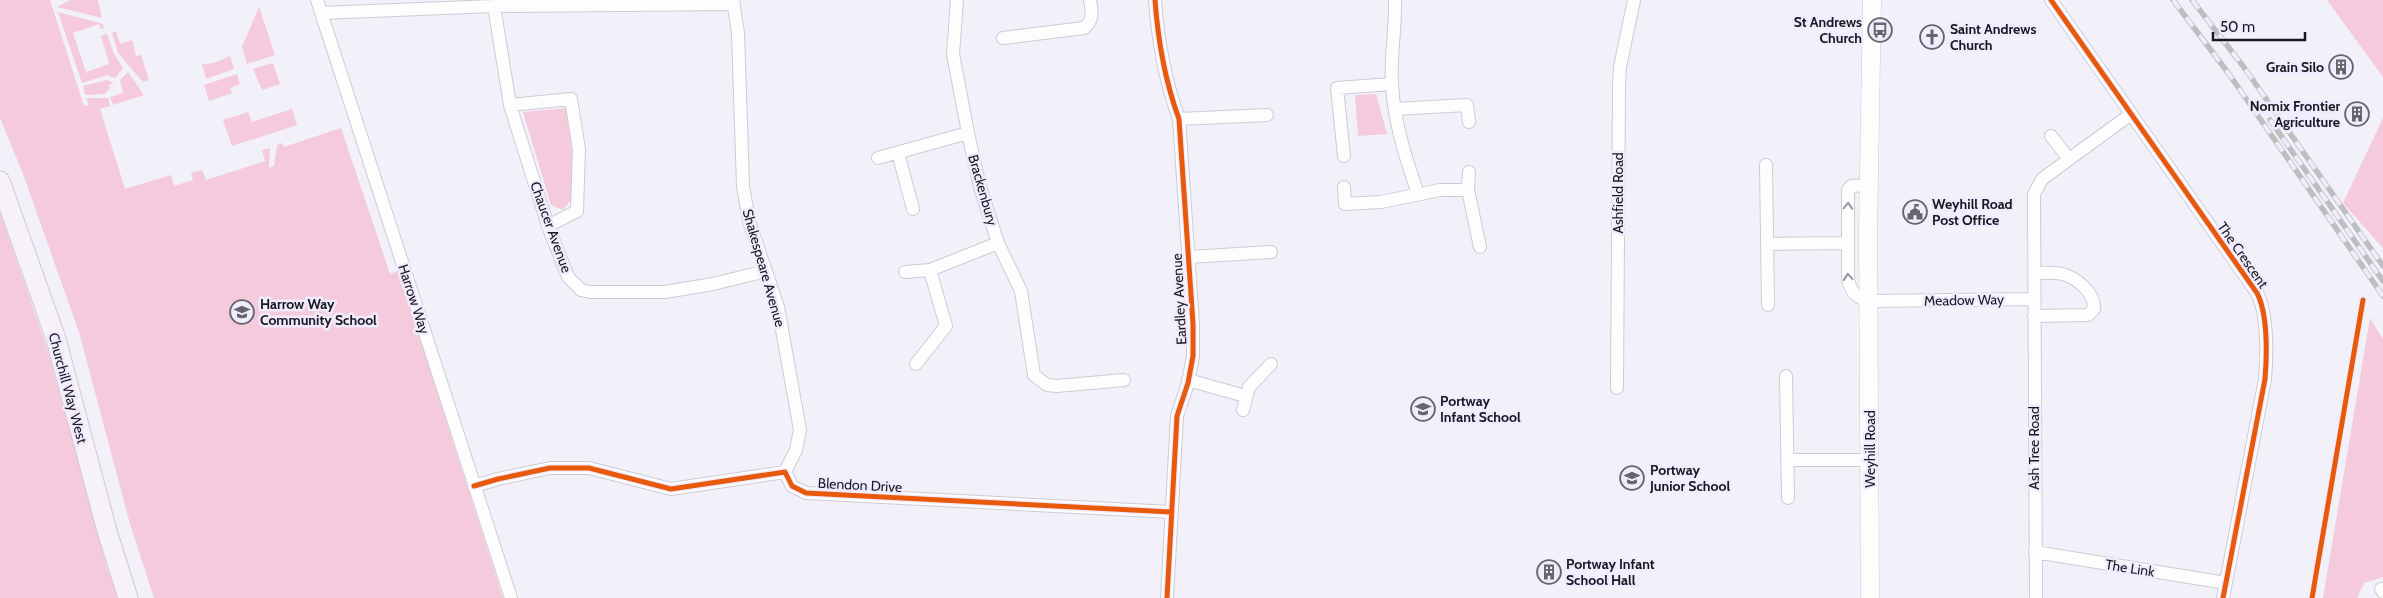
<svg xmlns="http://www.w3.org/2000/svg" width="2383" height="598" font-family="Cabin,sans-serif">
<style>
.green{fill:#f4cadc}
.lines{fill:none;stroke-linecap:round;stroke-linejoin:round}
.street-casing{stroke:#cecbd4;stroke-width:14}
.secondary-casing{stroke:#cecbd4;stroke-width:19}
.primary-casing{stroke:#cdcbd0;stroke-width:21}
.street{stroke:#fdfdfe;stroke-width:12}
.secondary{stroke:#fdfdfe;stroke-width:18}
.primary{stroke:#f6f2f7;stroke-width:19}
.rail-casing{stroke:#bebec0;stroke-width:5.5}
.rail{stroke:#f1ecfd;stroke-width:4;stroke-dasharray:11;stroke-linecap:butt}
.cycleway-casing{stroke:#f1ecfd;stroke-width:8}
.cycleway{stroke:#e8590c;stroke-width:5}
.oneway{stroke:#98969b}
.labels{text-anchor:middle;stroke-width:5;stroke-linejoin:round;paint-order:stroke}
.poi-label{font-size:14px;font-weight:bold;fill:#1c1822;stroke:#f1ecfd;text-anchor:start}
.street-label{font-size:14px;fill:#1c1822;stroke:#f1ecfd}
</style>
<rect width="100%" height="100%" fill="#f2f0f9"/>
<!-- green -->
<path class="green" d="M0,0h50l34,106 5,-1 -3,-7h22l2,8 -10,3 25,80 46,-14 3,11 19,-6 -2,-7 11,-3 4,10 59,-19 -3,-11 8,-2 -1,20 5,-2 3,-21 5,-2 2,4 57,-19 49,146 8,-3 105,327h-349l-24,-74 -51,-192 -56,-158 -23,-56z
M70,0h28l4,18 -45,-11z
M2327,0h56v77z
M259,7l16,48 -28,9 -5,-17z
M58,12l45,12 1,4 -3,1 -2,-5 -26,9 13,39 23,-8 -8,-28 6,-2 7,20 9,14 -8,10 -8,-3 -25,8z
M116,31l4,13 12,-4 4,16 5,-1 8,25 -6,2 -25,-29 -6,-20z
M230,56l4,13 -28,10 -4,-15c12,0 17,-3 28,-8z
M273,63l7,21 -18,6 -9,-21z
M128,72l16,23 -31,10 -3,-8 13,-4 -3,-13z
M237,74l3,10 -10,4 2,5 -23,8 -5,-16z
M107,80l7,3 -5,2 1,3 -6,6 -19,1 -2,-9z
M1376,94l11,40 -29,2 -3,-41z
M567,108l5,45 1,44 -10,13 -12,-5 -28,-93z
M292,109l5,16 -65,21 -9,-26 25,-8 4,10z
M2383,118v130l-40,-45z
M0,212l48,139 60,220 11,27h-119z
M2370,318l13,21v238l-19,6 -7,15h-34z"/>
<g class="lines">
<!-- street casing -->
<g class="street-casing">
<path id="street" d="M317,0l194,598
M733,0l5,33 5,153 6,35 29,86 22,123 -4,20 -11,22
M957,0l-4,54 15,79 12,54 18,56 23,48 13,84 13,10 10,1 67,-6
M1155,0c3,41 10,81 24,119l14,205v32l-5,27 -11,33 -10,182
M1395,0c1,28 -5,57 -3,85 2,37 14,74 26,109
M2051,0l206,293c11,21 10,62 8,86l-42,219
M494,6l16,99 38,121 20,51 13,13 9,2h75l48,-8 53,-13
M322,13l172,-7 240,-2
M1003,38l81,-10c10,-8 8,-16 6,-28
M510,105l61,-6 8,50 -2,62 -29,15
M1395,109l72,-4 2,17
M1179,119l88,-4
M2051,136l18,23
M898,153l15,56
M1344,156l-7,-68 55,-4
M878,158l90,-25
M1766,165l2,140
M1868,185l-17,1 -3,4v86c1,14 7,21 20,25l166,-2
M1344,187l1,17 36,-2 59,-12h28l12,57
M1468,190l1,-18
M1767,244l80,-1
M1189,257l82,-5
M905,272l25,-2 68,-27
M2034,316l54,-1 6,-6c1,-16 -18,-32 -32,-35 -9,-2 -19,-1 -28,-1
M916,364l30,-38 -16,-56
M1786,376l2,122
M1188,380l57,16
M1617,388l2,-303 1,-18 14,-67
M1243,410l6,-23 22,-23
M1788,460h83
M474,486l24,-7 52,-11h39l82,21 114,-17 7,14 14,7 365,19
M2035,552l191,31
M2381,589l2,3
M2036,598l-2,-404 8,-15 89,-65"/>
</g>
<!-- secondary casing -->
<g class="secondary-casing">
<path id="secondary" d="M1870,598l-2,-366 4,-232"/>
</g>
<!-- primary casing -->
<g class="primary-casing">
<path id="primary" d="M0,181l56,158 51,192 21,67"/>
</g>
<!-- street -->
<use href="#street" class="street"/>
<!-- secondary -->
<use href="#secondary" class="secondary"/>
<!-- primary -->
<use href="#primary" class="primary"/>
<!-- rail casing -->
<g class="rail-casing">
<path id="rail" d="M2173,0l56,74 154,222
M2192,0l51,66 140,200
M2270,120l113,161"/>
</g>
<!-- rail -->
<use href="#rail" class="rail"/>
<!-- cycleway casing -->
<g class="cycleway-casing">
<path id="cycleway" d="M1155,0c3,41 10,81 24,119l14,205v32l-5,27 -11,33 -10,182
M2051,0l206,293c11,21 10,62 8,86l-42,219
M474,486l24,-7 52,-11h39l82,21 114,-17 7,14 14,7 365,19
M2312,598l51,-298"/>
</g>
<!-- cycleway -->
<use href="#cycleway" class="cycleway"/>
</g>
<!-- one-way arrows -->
<defs><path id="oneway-chevron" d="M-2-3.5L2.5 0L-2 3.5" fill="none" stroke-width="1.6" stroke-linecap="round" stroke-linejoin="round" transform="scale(1.25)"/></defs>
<g class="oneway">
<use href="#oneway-chevron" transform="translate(1848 206) rotate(-88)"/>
<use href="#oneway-chevron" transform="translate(1848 277) rotate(-95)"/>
</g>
<!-- icons -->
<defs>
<g id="bus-ring" transform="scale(1.25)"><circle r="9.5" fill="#f1ecfd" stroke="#67646d" stroke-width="1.5"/><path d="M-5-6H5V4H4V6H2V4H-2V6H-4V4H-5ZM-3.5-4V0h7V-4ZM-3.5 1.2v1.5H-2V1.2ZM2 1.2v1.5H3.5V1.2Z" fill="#67646d"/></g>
<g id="church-ring" transform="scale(1.25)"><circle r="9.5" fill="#f1ecfd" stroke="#67646d" stroke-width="1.5"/><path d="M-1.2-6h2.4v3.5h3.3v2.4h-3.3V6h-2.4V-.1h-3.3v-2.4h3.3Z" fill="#67646d"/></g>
<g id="building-ring" transform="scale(1.25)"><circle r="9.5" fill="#f1ecfd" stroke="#67646d" stroke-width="1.5"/><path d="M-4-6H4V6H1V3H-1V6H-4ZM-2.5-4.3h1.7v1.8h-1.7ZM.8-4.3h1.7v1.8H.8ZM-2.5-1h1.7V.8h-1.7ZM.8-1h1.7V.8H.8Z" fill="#67646d"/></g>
<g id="civic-ring" transform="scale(1.25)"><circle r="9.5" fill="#f1ecfd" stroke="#67646d" stroke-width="1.5"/><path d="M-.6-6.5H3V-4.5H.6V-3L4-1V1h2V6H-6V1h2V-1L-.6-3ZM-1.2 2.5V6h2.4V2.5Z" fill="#67646d"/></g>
<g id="school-ring" transform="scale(1.25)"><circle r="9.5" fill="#f1ecfd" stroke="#67646d" stroke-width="1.5"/><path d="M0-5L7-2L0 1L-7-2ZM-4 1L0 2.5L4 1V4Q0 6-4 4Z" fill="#67646d"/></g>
</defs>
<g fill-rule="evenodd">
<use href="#bus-ring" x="1880" y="30"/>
<use href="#church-ring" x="1932" y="37"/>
<use href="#building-ring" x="2341" y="67"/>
<use href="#building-ring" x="2357" y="114"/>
<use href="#civic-ring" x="1915" y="212"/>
<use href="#school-ring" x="242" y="312"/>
<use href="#school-ring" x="1423" y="409"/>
<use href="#school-ring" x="1632" y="478"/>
<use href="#building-ring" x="1549" y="572"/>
</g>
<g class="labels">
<!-- poi labels -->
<g class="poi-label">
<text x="1862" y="27" text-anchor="end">St Andrews<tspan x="1862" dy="16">Church</tspan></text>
<text x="1950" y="34">Saint Andrews<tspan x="1950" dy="16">Church</tspan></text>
<text x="2324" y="72" text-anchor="end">Grain Silo</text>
<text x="2340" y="111" text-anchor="end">Nomix Frontier<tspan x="2340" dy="16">Agriculture</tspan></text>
<text x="1932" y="209">Weyhill Road<tspan x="1932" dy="16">Post Office</tspan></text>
<text x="260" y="309">Harrow Way<tspan x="260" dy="16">Community School</tspan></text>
<text x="1440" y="406">Portway<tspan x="1440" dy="16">Infant School</tspan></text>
<text x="1650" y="475">Portway<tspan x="1650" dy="16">Junior School</tspan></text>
<text x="1566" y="569">Portway Infant<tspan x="1566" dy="16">School Hall</tspan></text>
</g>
<!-- street labels -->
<g class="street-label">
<text transform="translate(983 190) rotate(74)" y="5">Brackenbury</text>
<text transform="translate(1618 193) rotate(-90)" y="5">Ashfield Road</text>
<text transform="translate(551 227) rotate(70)" y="5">Chaucer Avenue</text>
<text transform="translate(2243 255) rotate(55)" y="5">The Crescent</text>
<text transform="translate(764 268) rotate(74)" y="5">Shakespeare Avenue</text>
<text transform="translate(414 299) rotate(72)" y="5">Harrow Way</text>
<text transform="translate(1179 299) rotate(-93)" y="5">Eardley Avenue</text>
<text transform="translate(1964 300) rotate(-1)" y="5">Meadow Way</text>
<text transform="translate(68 388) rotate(75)" y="5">Churchill Way West</text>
<text transform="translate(2034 448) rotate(-90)" y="5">Ash Tree Road</text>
<text transform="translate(1870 449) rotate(-90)" y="5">Weyhill Road</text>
<text transform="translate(860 485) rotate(3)" y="5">Blendon Drive</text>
<text transform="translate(2130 568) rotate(9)" y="5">The Link</text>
</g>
</g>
<!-- scale -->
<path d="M2213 32v8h92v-8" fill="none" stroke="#1c1822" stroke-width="2.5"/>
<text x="2220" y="32" font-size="15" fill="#1c1822" stroke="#f1ecfd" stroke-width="4" paint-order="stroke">50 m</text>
</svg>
